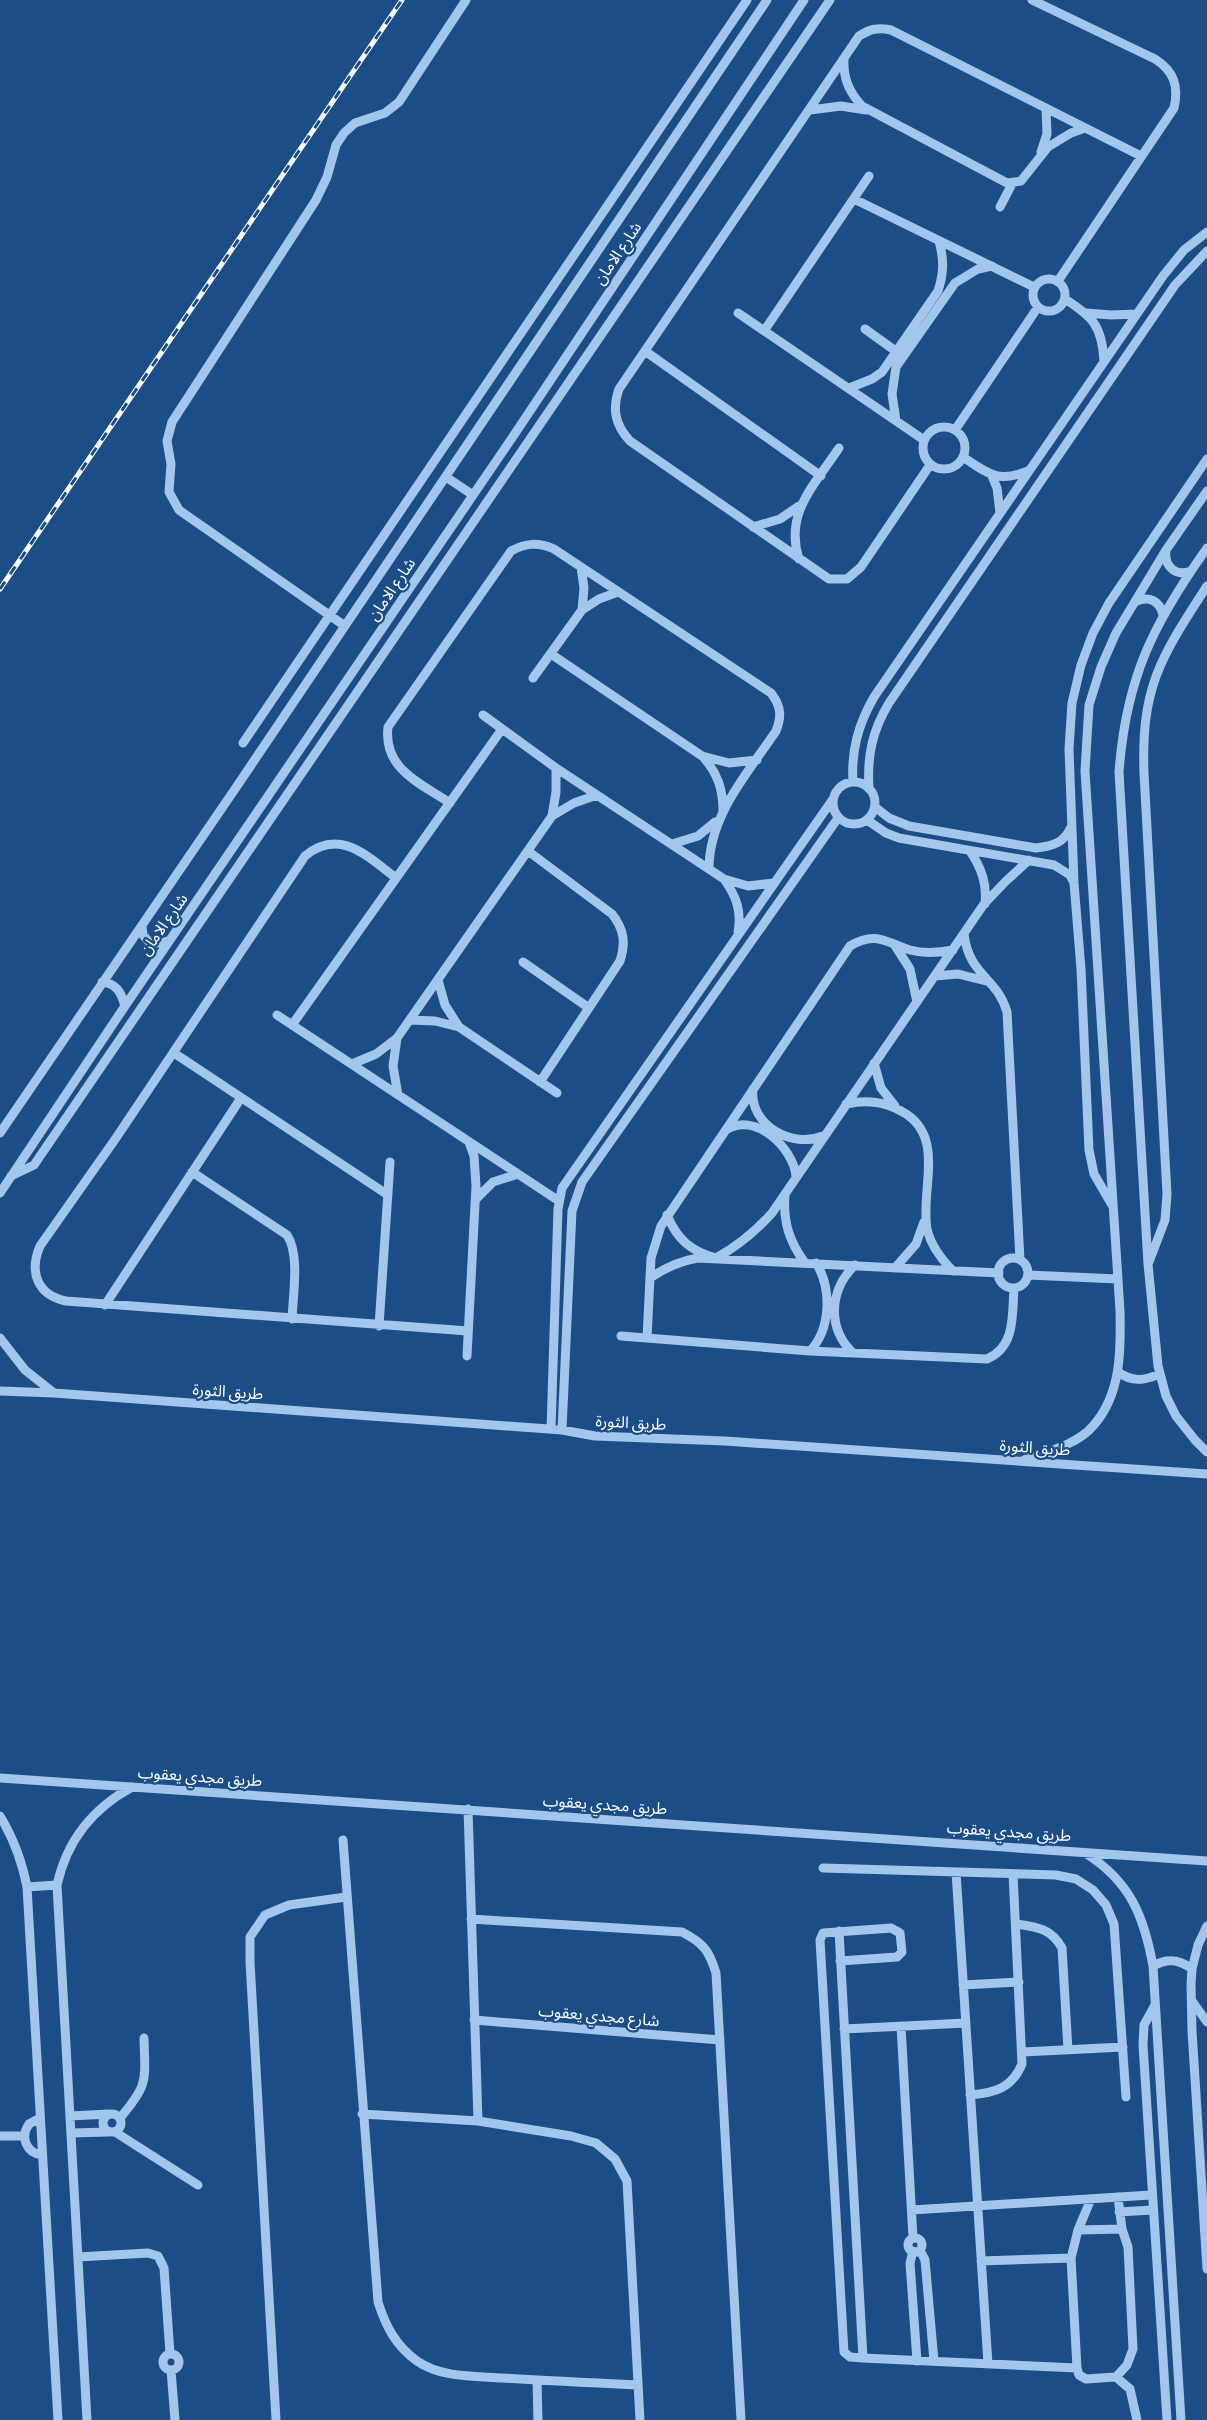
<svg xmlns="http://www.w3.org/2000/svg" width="1207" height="2420" font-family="Barlow,'Noto Sans Arabic',sans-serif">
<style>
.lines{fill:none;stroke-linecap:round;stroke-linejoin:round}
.minor{stroke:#a3c6ec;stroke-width:9}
.rail-casing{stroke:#fff;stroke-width:5}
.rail{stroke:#1b4d86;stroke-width:3;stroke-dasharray:9;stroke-linecap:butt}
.labels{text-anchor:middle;stroke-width:4.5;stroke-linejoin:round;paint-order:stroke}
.street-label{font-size:16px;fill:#fff;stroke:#1b4d86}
</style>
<rect width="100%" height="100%" fill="#1b4d86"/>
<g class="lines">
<!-- minor -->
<path class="minor" d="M1032,0l123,59c19,12 24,27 19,49l-116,173
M844,59c-1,19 5,33 18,47l145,77 14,-2 27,-34 23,-14 14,-5
M810,110l31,-4 25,4
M1041,152l6,-18 -1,-26
M854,199l180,88
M1000,207l12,-23
M1033 295a16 16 0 1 1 32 0a16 16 0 1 1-32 0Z
M1065,299c28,18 37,27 39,62
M738,313l186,127
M1086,313l25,2 25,-1
M865,329l32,23
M764,331l105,-155
M645,351l176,125
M849,388l23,-9 10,-7 56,-81c6,-18 6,-32 1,-50
M896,421l-4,-27 4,-27 59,-84 23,-14 14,-3
M923 448a21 21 0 1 1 42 0a21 21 0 1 1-42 0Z
M955,430l83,-123
M963,457c25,17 35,26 65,14
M930,465l-69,102 -14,12h-18l-199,-138c-15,-16 -18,-32 -11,-52l240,-353c11,-7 19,-9 32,-6l250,126
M992,476l5,12 3,25
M446,477l27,18
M753,527l27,-8 19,-13
M1207,548c-54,76 -81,130 -88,224l29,492 10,102 8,30 10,20 19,24 12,12
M1166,550c-2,17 10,27 25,21
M799,559c-15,-46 16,-75 40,-111
M581,567l3,21 -2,22
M1135,602c14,-7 25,-1 28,13
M345,626l-166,-116 -10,-18 2,-28 -4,-23 5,-19 144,-222 11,-23 9,-32 8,-12 11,-10 30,-10 14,-11 67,-102
M551,654l151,102 27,7 28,-3
M533,678l49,-68 17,-11 19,-7
M483,715l73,53 168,111 24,7 26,-3
M243,743l504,-743
M704,758c14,16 19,32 19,53
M833 803a21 21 0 1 1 42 0a21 21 0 1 1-42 0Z
M853,782c-2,-31 5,-57 21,-85l289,-421 21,-26 23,-18
M869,789c-2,-33 3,-58 20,-86l286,-418 32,-34
M450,803c-30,-20 -67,-34 -62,-76l123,-176c15,-8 27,-9 43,-2l217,144c10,13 11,23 5,38 -28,42 -67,84 -67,138
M875,807l14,11 20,8 127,22c17,-2 28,-5 35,-21
M552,816l4,-24v-24
M867,820l19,13 13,5 155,27 16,10 3,6
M672,844l26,-8 17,-14
M528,851l84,63c12,15 14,29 8,47l-80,121
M970,851c12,18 17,33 15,53
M396,878c-28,-21 -56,-51 -91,-22l-189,282 -76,108c-11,26 -3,49 26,55l402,30
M724,879c12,17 18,32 14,53
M142,926l1,9 7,8h12l8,-3
M964,934c5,42 33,43 43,78l13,248
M894,944l16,25 7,33
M523,962l66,46
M935,976l23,-2 28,7
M438,980l7,25 14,22
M102,982c15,2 19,10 23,24
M277,1015l282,186
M410,1020l25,1 24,6 98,66
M292,1025l210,-296
M397,1038l-4,28 5,29
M174,1053l214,142
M874,1063l7,25 14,18
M352,1064l24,-10 21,-16 155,-222 22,-13 23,-8
M753,1089c-4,36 39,60 70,47
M846,1104c20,-4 37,-3 55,7 46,24 19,78 26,118 4,17 14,30 26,42
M726,1130c28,-19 67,17 70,46
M0,1133l235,-344 532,-789
M192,1172l95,63c13,19 6,60 5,84
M11,1176l23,-11 796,-1165
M0,1193l125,-187 389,-571 290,-435
M785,1195c-2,27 4,46 20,68
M476,1199l17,-17 25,-8
M1112,1205l-18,-31 -5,-24 -8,-181 -7,-86 -5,-134 3,-46 9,-38 12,-32 16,-30 98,-144
M667,1215c10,24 23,36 49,43 22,-12 39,-26 56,-45l212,-309 22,-23 23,-21
M998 1273a15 15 0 1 1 30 0a15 15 0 1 1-30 0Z
M1149,1262l16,-42 2,-26 -23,-421c-3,-87 17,-116 63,-187
M895,1268l21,-24 8,-22
M1028,1275l90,4
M650,1278c16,-11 30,-17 48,-20l301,15
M105,1305l136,-207
M379,1326l11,-164
M621,1336l189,15 177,8c29,-12 25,-45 27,-71
M0,1338l25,32 29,23
M647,1338l4,-80 10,-32 189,-280c26,-15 35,-4 60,4 14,4 28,3 43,0
M810,1351c21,-22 22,-63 6,-88
M853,1353c-26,-25 -24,-63 2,-88
M467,1356l9,-170 -2,-30 -5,-14
M1118,1372c14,10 26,9 41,2
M0,1391l54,2 508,37 33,6 130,5 482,33
M551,1429l7,-220 4,-21 271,-389
M562,1430l10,-219 10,-29 256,-364
M1024,1460c22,-8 53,-15 69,-34 28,-31 28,-75 27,-115l-35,-540 4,-66 12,-38 15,-34 50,-83 41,-59
M0,1778l1207,83
M468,1809l10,312
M0,1816c14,23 22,45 27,71l31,533
M343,1840l35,462c8,25 18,44 39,59 24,17 59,15 86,17 45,3 90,5 135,7
M1085,1853c45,28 59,63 68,113l28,454
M823,1868l233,7 20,4 17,11 13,15 8,19 12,173
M956,1872l32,492
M27,1887l30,-2
M471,1919l211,13c21,11 27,18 34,41l25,447
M1016,1924c20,3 35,4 46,24l6,102
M1207,1926l-9,19 -6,24 -1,15 1,47 15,238
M839,1931l24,427
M840,1961l57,-4 5,-5 -2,-19 -9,-5 -68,5 -3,7 24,412 6,5 13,1 214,10
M1153,1966c14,-8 26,-7 39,3
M963,1985l56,-3
M1192,2001l15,21
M1155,2005l-11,20 -1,20 24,375
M474,2020l246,20
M901,2026l12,212
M844,2029l122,-6
M1023,2052l100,-5
M970,2095c25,-2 42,-7 52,-31l-9,-190
M103 2123a9 9 0 1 1 18 0a9 9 0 1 1-18 0Z
M362,2114l116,7 93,15 25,7 19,16 12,22 13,239
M70,2116l39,-2
M40,2118l-11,6c-9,13 -3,29 13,31
M120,2118c29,-34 25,-37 24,-80
M115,2132l83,53
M71,2133l37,-1
M0,2136h24
M1091,2199l-13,31 -7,28 6,110 2,7 7,4 30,-2 11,-12 6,-16 -5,-102 -6,-18 -4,-32
M912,2210l239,-15
M1119,2212l33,-2
M1078,2230l44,-1
M908 2245a7 7 0 1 1 14 0a7 7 0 1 1-14 0Z
M920,2250l5,10 9,101
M913,2251l-3,12 7,98
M78,2257l70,-4 10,3 6,12 6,86
M981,2261l90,-3
M163 2362a8 8 0 1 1 16 0a8 8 0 1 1-16 0Z
M171,2370l4,50
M1116,2377l14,12 7,31
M537,2380l1,40
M87,2420l-30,-535c10,-45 35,-76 75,-98
M276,2420l-26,-458v-25l15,-22 24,-10 57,-8"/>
<!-- rail casing -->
<g class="rail-casing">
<path id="rail" d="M0,589l402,-589"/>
</g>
<!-- rail -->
<use href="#rail" class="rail"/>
</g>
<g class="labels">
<!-- street labels -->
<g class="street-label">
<text transform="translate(617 253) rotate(-56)" y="6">شارع الامان</text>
<text transform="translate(391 589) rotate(-56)" y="6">شارع الامان</text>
<text transform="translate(163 924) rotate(-55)" y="6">شارع الامان</text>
<text transform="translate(228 1391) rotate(4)" y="6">طريق الثورة</text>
<text transform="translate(631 1422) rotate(3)" y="6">طريق الثورة</text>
<text transform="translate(1035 1447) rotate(4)" y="6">طريق الثورة</text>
<text transform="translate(200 1776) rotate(4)" y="6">طريق مجدي يعقوب</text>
<text transform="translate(605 1804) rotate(4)" y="6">طريق مجدي يعقوب</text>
<text transform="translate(1009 1831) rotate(4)" y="6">طريق مجدي يعقوب</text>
<text transform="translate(599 2015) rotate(5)" y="6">شارع مجدي يعقوب</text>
</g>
</g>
</svg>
